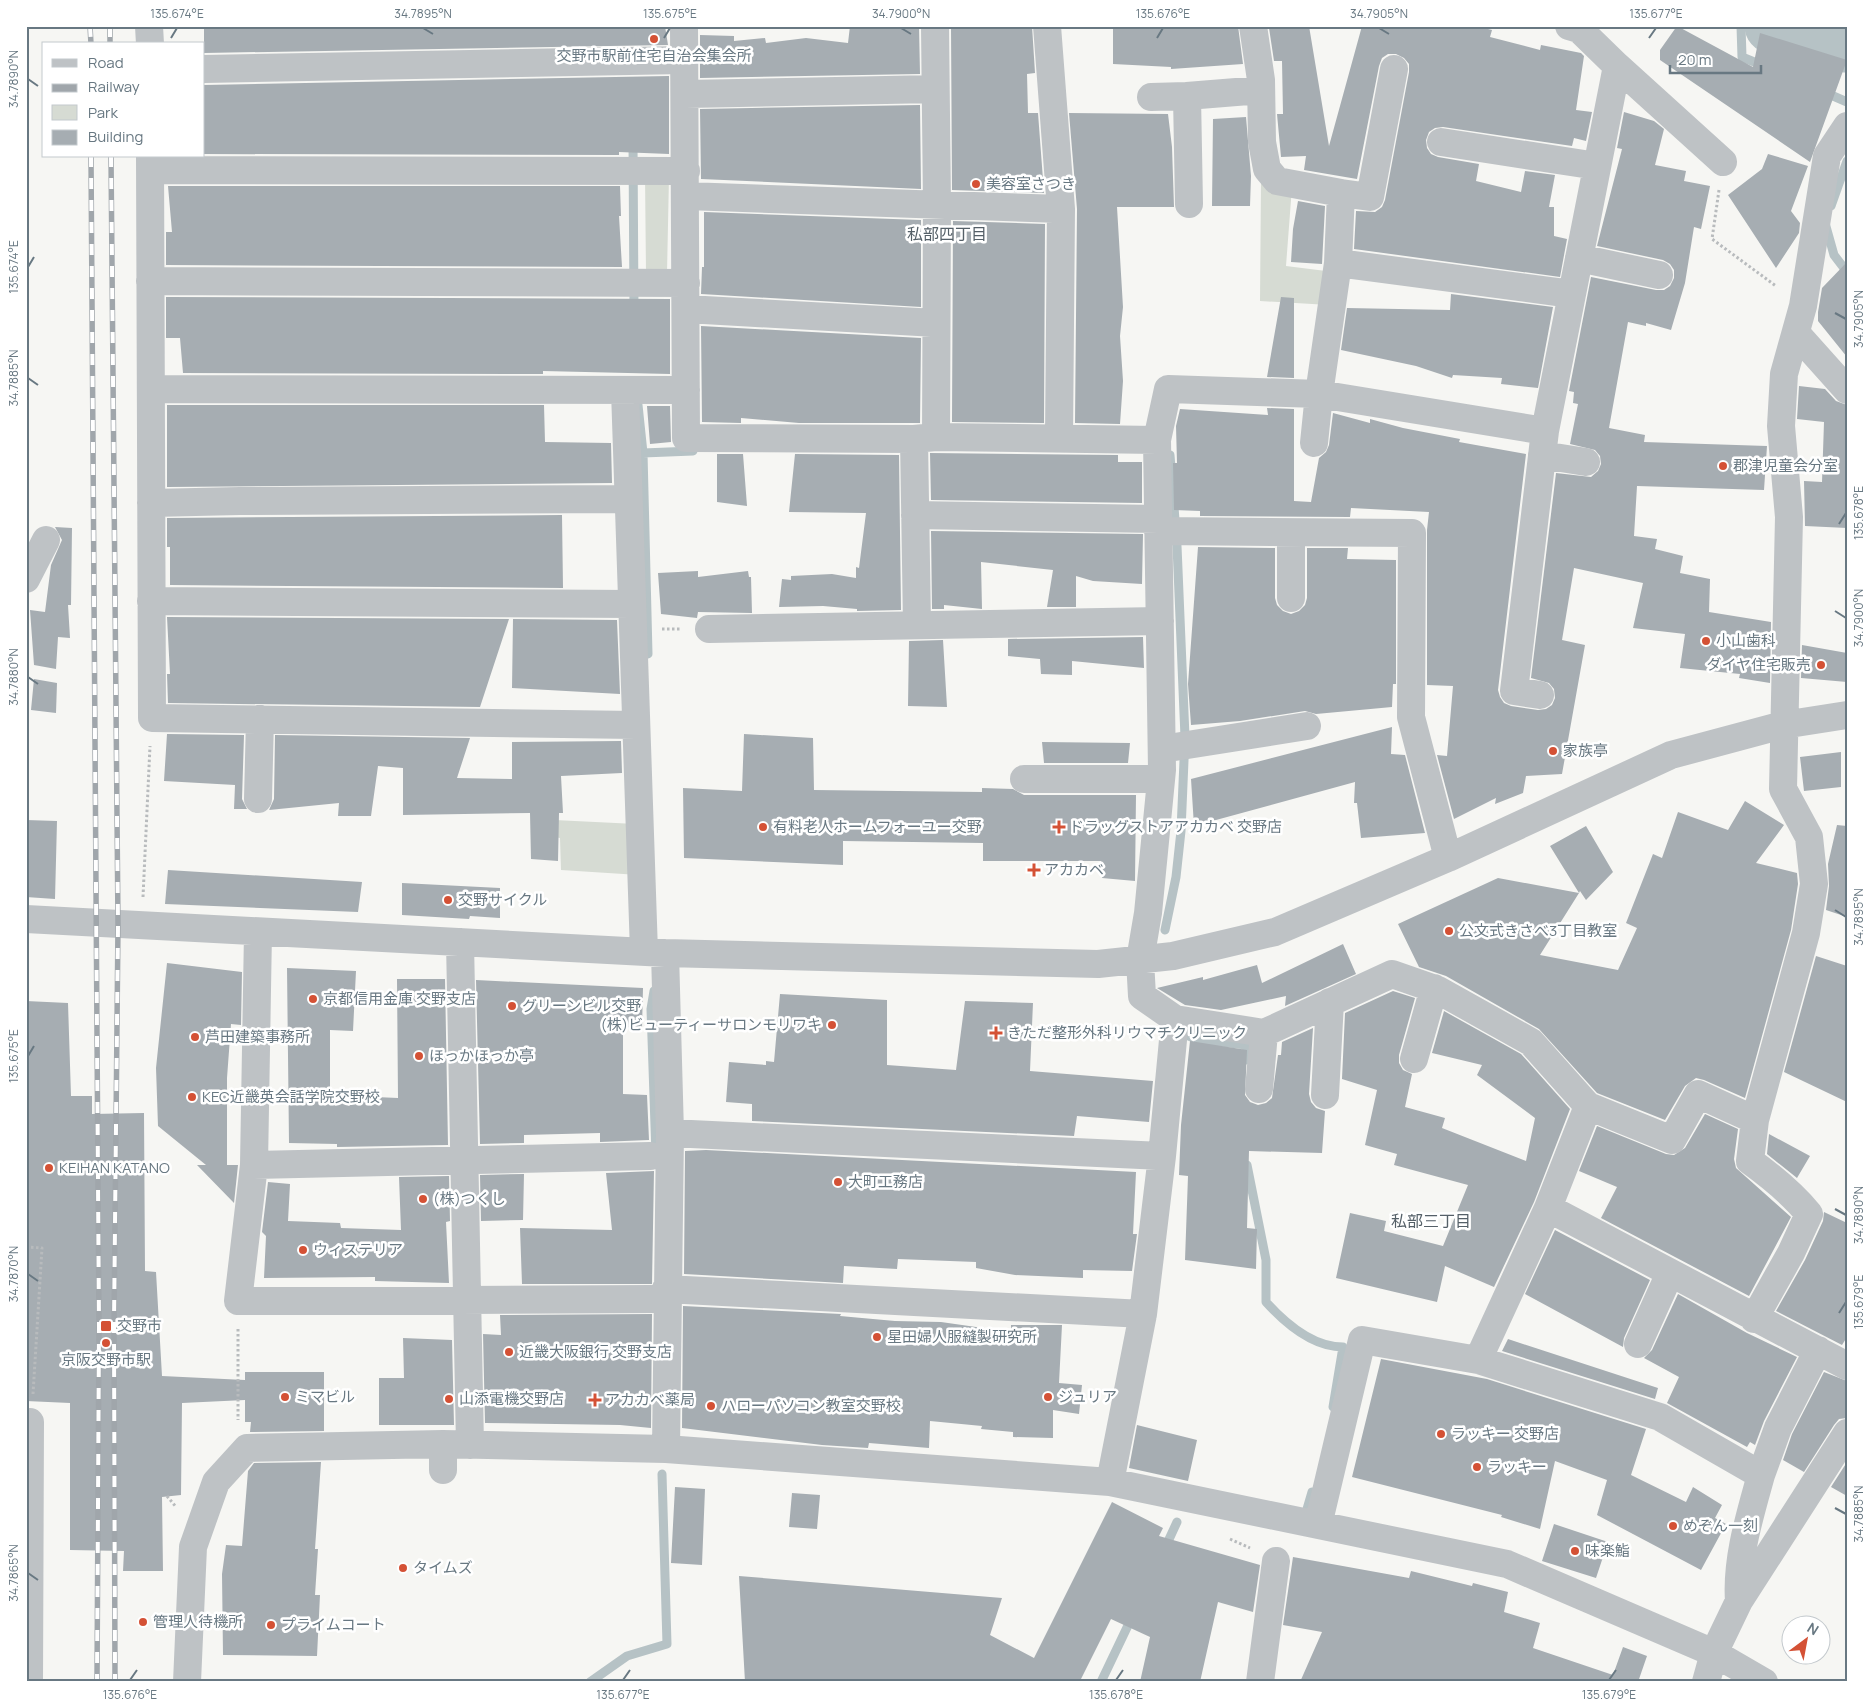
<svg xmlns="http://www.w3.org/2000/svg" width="1873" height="1708" font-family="Manrope,'Noto Sans JP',sans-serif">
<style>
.green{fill:#d6dbd3}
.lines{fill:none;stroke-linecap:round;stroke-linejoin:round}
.stream{stroke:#b6c2c5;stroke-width:9}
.river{stroke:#b6c2c5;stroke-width:55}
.building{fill:#a6adb2}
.path{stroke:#b8bbbd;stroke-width:3;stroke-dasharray:2.5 2.5;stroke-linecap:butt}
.minor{stroke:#bec2c5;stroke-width:28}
.rail-casing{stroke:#a0a6ab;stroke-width:5.5}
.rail{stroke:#fff;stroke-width:4;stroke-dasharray:11;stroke-linecap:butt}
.ticks{fill:none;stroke:#687882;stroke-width:2}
.poi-dot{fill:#d45135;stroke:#fff;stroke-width:2}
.labels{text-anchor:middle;stroke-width:5;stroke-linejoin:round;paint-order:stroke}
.poi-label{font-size:15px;fill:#687882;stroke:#fff;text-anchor:start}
.neighbourhood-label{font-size:16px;fill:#556068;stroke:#fff}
.neatline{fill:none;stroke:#687882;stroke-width:2}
.ticks-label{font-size:12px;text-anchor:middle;fill:#687882}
</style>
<rect width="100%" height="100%" fill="#f6f6f3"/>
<!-- green -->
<path class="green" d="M1792,26h55v14z
M645,175l24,2 -2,96h-21z
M1261,181l31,6 -6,79 48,6 -5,33 -69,-4z
M534,819l102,5 3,51 -78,-5 -1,-32 -27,-4z"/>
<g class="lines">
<!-- stream -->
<path class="stream" d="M1741,26l1,31 22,9
M1824,92l23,10
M633,142l1,167
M1831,206l16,-45
M1825,223l9,32 13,17
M638,405l5,48 5,201
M643,453l50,-2
M1165,930l11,-53 5,-46 4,-94 -8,-191 -7,-91
M654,991l-3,18 5,146
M1182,1033l14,6 50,6v15
M1247,1165l19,95v42c19,21 47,45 77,45l-10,60
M1307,1509l5,-17
M1165,1548l12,-26
M590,1682l37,-26 40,-12 -5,-170
M1101,1682l31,-65"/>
<!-- river -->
<path class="river" d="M1772,26l75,19"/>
</g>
<!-- building -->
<path class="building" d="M204,26h461l3,19 -464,8z
M850,26h69l1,48 -220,4v-43l34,1v5l31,-3 1,5 40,-5 42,5z
M951,26h81l3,47 -8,1 1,39h10l6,80 -92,-3z
M1113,26h125l5,38 -72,5v-2l-58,-3z
M1309,26l20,120 33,-120h114l16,4 -2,7 50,13 1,-5 40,8 3,3 -8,54 16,2 -6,29 -12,-3 -2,8 -129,-19 -8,1 -6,4 -3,8 1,8 4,6 7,3 41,7 -3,17 45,11 4,-21 30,4 -6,32h5v29l13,3 -7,38 -206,-28 2,-38 19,1 7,-5 3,-7 24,-128v-8l-5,-6 -8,-4h-8l-6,4 -3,8 -22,113 -53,-9 2,-14 -25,1 -4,-43h6l-1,-53h-8l-5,-33z
M1677,26l76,41 7,-34 87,27 -37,102 -150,-102v-10z
M669,76v78l-50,-2v3l-415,-1v-69z
M920,105l1,84 -220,-10 -1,-70z
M1624,112l30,9 10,8 -9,36 31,6 -2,10 26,5 -9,43 -7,-2 -9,56 -14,47 -25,-7v3l-18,-4 -19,106 36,7 -1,7 123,4 -3,44 -127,-4 -3,50 23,3 -2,10 28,7 -3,17 30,6 -1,33 62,10 -1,61 -31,-5 1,-4 -60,-6 5,-34 -52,-6 10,-45 -69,-15 -12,72 23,5 -23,129 -36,2 -3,17 -28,11 1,-6 -42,21 -17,-64 10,1 6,-70 -26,-1v-155l2,-18 -78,-4 -1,9 -150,-1v-5l-26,-1 -1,-47h4l-1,-37 4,-17 88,6 -1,-7 27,1v92l17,1 8,-44 7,-6 3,-7 4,-32 37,10v-4l33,9 57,11 -1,3 67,12 -28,236 2,7 4,6 7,3 27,4 8,-1 6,-4 3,-7 -1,-9 -5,-6 -18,-5 25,-205 35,4 7,-6 3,-7 -1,-8 -5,-6 -25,-6 8,-40 -5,-1 1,-11 -5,-1 22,-114 65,13h8l6,-4 4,-8v-8l-4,-6 -7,-4 -66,-14 25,-97 -5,-1z
M1069,113l99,1 4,33 2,60h-57l6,100 -3,29 3,45 -3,43 -45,-1 2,-214z
M1246,117l5,59 -1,30h-38l1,-87z
M1768,154l40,12 -17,45 9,12 -1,10 -23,35 -48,-73 34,-26z
M168,186h452l1,30h-2l3,51 -456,-2v-33h6z
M1298,201l27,5 -3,58 -31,-2 2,-33z
M704,212l217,8v87l-220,-13 1,-27h2z
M953,221l92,3 -1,199 -92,-1z
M1847,262v95l-29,-36v-9l4,-24z
M1451,294l102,13 -15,81 -37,-4 1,-6 -49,-3 -1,3 -36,-12 -75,-16 6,-42 103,2z
M166,297l504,2v75l-127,-3v3l-360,-1 -3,-35h-14z
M1281,297l13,1v80l-27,-1z
M701,326l220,12 -1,85h-121l-58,-5v5l-39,-1z
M1799,386l26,3 11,12 11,4v123l-42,-2 -1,-45 18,1 2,-60 -27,-3z
M167,405h377l1,37 66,1 1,40 -445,4z
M647,406h23l1,36 -21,2z
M930,453l188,2v7h24v41l-211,-3z
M717,454h26l4,52 -30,-4z
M795,454l104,1 2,155 -44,1v-2l-34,-3 -44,1 3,-28 9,1v-4l41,-2 24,4v-11l3,1 7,-55 -77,-1z
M562,515l1,73 -393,-3v-38h-3v-29z
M55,527l17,1 -1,77h-3l2,33 -12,-1 -2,32 -22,-4 -4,-55 15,2 6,-47 11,-25z
M931,531l212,3 -1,50 -49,-3 -17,-5v31h-29l6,-37 -72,-8 1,47 -38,-4v4h-12z
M1198,547l77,1v50l2,7 6,6 8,3 8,-3 6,-6 2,-7v-50h41l-1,11 49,1v124h-3l-1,23 -76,7 -11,-3 -65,10 -49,4 -3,-41z
M698,571v6l50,-6 1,6h2l1,36 -54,-1 -1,6 -36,-4 -3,-41z
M167,617l342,2 -29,88 -312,-4 -1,-29h3z
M513,619l104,1 3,74 -108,-6z
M1143,637l1,31 -72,-7v14l-31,-1 -1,-15 -32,-3v-17z
M943,640l4,67 -39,-1 1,-65z
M1802,645l45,8v29l-46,-4z
M34,679l23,4 -1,30 -25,-3z
M1392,727l-1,27 14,1 20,78 -64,5 -4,-35h-3l1,-21 -161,44 -3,-47z
M167,734l77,1 -2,64 5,10h-13l1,-24 -71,-4z
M744,734l69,4 1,52 168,2v-4l31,1 11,6h112l-1,86 -33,-3 -1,-17h-118v-18l-140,-2v24l-159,-7 -1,-70 59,3z
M275,735l195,3 -13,40 55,1v-37l109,-1 1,32 -61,3 2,37h-4l-1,48 -27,-2 -1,-46 -127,2v-47l-25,-2 -7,50h-33l1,-13 -70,7 5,-11z
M1042,742l88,1 -2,20h-84z
M1841,752v35l-37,4 -4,-34z
M1745,801l39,24 -28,38 41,10 1,11 -7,46 -46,168 -41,-18 -8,-2 -11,8 -20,34 -68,-27 -58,-64 -93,-53 -27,-9 -21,-43 100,-46 81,15 -39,62 78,15 19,-42 -11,-5 27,-69 9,4 16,-46 50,18z
M26,820l31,1 -2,78 -29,-2z
M1837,825l10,1v91l-21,-7 3,-24 -1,-22z
M1586,826l27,46 -27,28 -6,-9 -1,2 -29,-47z
M168,870l194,12 -4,30 -193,-8z
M402,883l98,5v30l-30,-2 -1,3 -67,-4z
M1343,944l13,30 -71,32 1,-10 -65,14 -36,-5 -28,-17 46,-11v3l54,-15 5,18z
M1816,956l31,10v136l-63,-30z
M167,963l75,9 -1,53 -10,-1 -4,54v87h11l-4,38 -37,-38h9l-48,-39 -2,-58z
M287,968l69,3 -3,60 -23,-1v65l68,3 -1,-119h48l3,166 -111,2v-3l-48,-1z
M476,980l167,8 -1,40 -19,-1v67l24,1 2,45 -49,2v-9l-76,2v8l-44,1z
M1393,991l22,7 -16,57v8l4,7 9,4 -7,33 40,11 -3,10 84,33 9,-43 -58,-43 5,-10 -50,-12 12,-42 77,43 49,55 -36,93 -40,85 -49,-21 -8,36 -101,-24 14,-65 36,8 -2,10 59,15 25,-61 -74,-20 3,-11 -32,-9 12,-55 -35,-11 3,-66z
M780,994l107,6v65l69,5 9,-69 68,2 -3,68 123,10 -4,41 -72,-6 -3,20 -322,-15v-17l-26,-2 3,-40 37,3v-4l8,1z
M26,1001l42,2 3,93h21v18l52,-1 1,158 11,1 6,104 83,4v-8h79v59l-74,1 1,-10h-6v-22l-63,3 -1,92 -19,2 1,74h-40l1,-20 -54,-1v-147l-44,-2z
M1313,1028l-4,66 2,8 5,6 9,3 -3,42 -73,-2 -2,77 10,1 -1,40 -71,-9 3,-84 -9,-1 2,-50 9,-84 57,9 -2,45 5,7 8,3 8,-2 6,-5 6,-43h3l1,-13z
M1705,1114l33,15 -4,30 2,9 55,49 -42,79 -148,-78 16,-31 -38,-16 18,-45 69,28 8,1 11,-7z
M1769,1134l41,22 -13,22 -30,-24z
M706,1150l430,22 -3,62h4l-5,37 -49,-1v8l-68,-3 -39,-7v-6l-78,-3 -1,10 -53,-3 -1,17 -159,-9 1,-123z
M654,1171l-2,113h-130l-2,-56 92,2 -6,-57z
M524,1174l-1,46 -42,1 -1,-46z
M449,1176l1,45 -4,1 3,61 -74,-2v-4l-111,1 2,-42 -4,-4 6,-50 22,2 -2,37 52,2 1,5 60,2 -2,-53z
M1824,1212l23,11v114l-5,8 -66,-34 29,-51 18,-39z
M1555,1230l95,50 -26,58 -1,9 -98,-53z
M1678,1294l69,39 50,24 -33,64 -9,24 -5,-3 -3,5 -80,-44 12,-26 -35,-19 8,-8z
M683,1306l158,8 -1,2 55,5 46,1 70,10v-7h51l-3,58 23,2 -3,29 -26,-4v28l-40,-1v-5l-32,-3 1,-3 -52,-5 -1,27 -60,-5 -1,5 -46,-3 -140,-17z
M652,1314l-1,114 -31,-3 -135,-2 -2,-89 18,1 -1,-20z
M403,1338l49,2 2,85h-75v-47h25z
M1508,1339l150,49 -3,11 -153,-48z
M1381,1359l106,20 159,50 -15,46 55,27 7,-15 29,18 -7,13 11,6 -25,46 -104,-55 10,-35 -52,-19 -15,68 -39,-12 1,-2 -150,-38z
M1824,1372l23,9v37l-8,1 -5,6 -30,47 -21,-12 9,-26z
M1137,1425l60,15 -9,41 -59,-13z
M321,1462l-6,87h3l-3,46h5l-3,61 -94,-1 -1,-81 4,-29 16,1 6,-75 6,-8z
M1847,1462v34l-16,-9z
M675,1487l30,2 -3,76 -31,-2z
M792,1493l28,2 -3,34 -28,-2z
M1112,1502l51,26 -4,8 101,29 -7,47 -35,-10 -18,80h-60l10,-45 -39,-18 -31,62 2,1h-337l-6,-106 263,22 -12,37 44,23z
M1554,1524l54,18 -12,36 -54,-17z
M1293,1557l116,21 2,-7 61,15 1,-3 35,9 -4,20 36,11 -7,25 80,27 10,-28 24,9 -9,26h-338l22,-50 -39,-7z"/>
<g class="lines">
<!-- path -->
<path class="path" d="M1719,190l-7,49 64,47
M662,629h19
M143,897l7,-151
M26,1247l16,1 -9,146
M238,1329v91
M167,1496l9,11
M1230,1539l20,9"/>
<!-- minor -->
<path class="minor" d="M149,26l1,18
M684,26l2,412 228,1 22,-2 221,3 5,330 -14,143 -8,47 2,36 33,23 -13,137 -19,158 -33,168
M935,26l2,179 -1,232
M1047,26l14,183 -2,229
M1569,26l10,3 38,37
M204,69l479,-9
M686,94l249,-5
M1151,97l36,-1
M1441,142l156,24
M150,156l2,562 484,7
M150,170l536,1
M1341,193l29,4 24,-128
M686,196l375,13
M1189,204l-2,-108 74,-6
M1579,258l80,17
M1338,263l234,31
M150,281l536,2
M686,309l250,14
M1796,333l51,57
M151,389l535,1
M625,391l19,561
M1545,431l72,-365 106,96
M914,439l3,186
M1157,440l11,-51 151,5 19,-131 3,-70 -64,-12 -10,-12 -5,-27 -1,-62 -8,-54
M1314,443l5,-49 226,37 -31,260 26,4
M1542,455l44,7
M151,503l89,-2 388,-2
M915,515l243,4
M1158,531l254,2 -1,184 37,141
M26,579l20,-39
M1291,598v-65
M151,601l481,3
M709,629l451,-8
M1162,749l145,-23
M1024,779h137
M258,799l2,-80
M26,919l639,34 433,11 75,-8 102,-24 173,-74 223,-103 112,-30 64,-10
M258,932l-4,233 -16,136 413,-2
M460,942l10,503
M665,953l5,180 -4,316
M1175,1019l89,14 128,-59 46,16 93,52 57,64 -40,102 299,158
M1414,1059l20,-71
M1259,1089l5,-56
M1325,1095l5,-93
M1588,1106l84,34 26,-46 57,26
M670,1133l492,23
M254,1165l396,-9
M666,1289l477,25
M1754,1319l37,-66 18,-39c-17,-21 -37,-37 -59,-53l5,-41 51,-187 8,-49 -5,-47 -26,-48 6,-272 -8,-91 3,-52 19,-68 24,-150 20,-30
M1638,1344l32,-71
M1478,1360l70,-152
M443,1444v26
M1761,1475l17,-47 40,-78
M1318,1525l44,-185 116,20 182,57 101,58c-11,40 -25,84 -22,126
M29,1682l1,-260
M187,1682l6,-135 23,-65 31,-34 196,-4 223,5 444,33 397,82 207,89 50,29
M1260,1682l16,-121
M1706,1682l8,-29 25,-52 108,-168"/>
<!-- rail casing -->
<g class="rail-casing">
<path id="rail" d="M90,26l1,18
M110,26v18
M91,156l8,1171 -2,355
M111,156l7,769 -4,400 1,357"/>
</g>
<!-- rail -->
<use href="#rail" class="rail"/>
</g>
<!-- ticks -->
<path class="ticks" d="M423,28l10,6M901,28l10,6M1379,28l10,6M171,38l6,-10M664,38l6,-10M1157,38l6,-10M1649,38l7,-10M28,79l10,7M28,267l6,-10M1835,313l11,6M28,378l10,7M1839,524l7,-11M1835,611l11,7M28,677l10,7M1835,910l11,7M28,1056l6,-10M1835,1209l11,6M28,1274l10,7M1839,1313l7,-11M1835,1508l11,6M28,1573l10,7M130,1680l7,-10M623,1680l7,-10M1116,1680l7,-10M1609,1680l7,-10"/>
<!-- markers -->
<g class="poi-dot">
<circle cx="654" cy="39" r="5"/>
<circle cx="976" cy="184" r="5"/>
<circle cx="1723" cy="466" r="5"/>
<circle cx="1706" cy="641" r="5"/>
<circle cx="1821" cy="665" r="5"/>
<circle cx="1553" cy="751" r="5"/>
<circle cx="763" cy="827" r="5"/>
<path d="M1056.5 819.5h5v5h5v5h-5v5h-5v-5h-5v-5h5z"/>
<path d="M1031.5 862.5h5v5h5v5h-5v5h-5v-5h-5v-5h5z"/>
<circle cx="448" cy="900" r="5"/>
<circle cx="1449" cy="931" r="5"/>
<circle cx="313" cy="999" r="5"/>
<circle cx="512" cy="1006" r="5"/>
<circle cx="832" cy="1025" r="5"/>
<path d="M993.5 1025.5h5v5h5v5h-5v5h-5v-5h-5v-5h5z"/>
<circle cx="195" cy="1037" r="5"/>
<circle cx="419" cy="1056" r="5"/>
<circle cx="192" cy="1097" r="5"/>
<circle cx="49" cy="1168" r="5"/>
<circle cx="838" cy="1182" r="5"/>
<circle cx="423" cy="1199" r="5"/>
<circle cx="303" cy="1250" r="5"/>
<rect x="100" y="1320" width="12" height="12" rx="2.5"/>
<circle cx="877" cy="1337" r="5"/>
<circle cx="106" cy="1343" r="5"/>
<circle cx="509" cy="1352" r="5"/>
<circle cx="285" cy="1397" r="5"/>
<circle cx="1048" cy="1397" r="5"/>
<circle cx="449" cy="1399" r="5"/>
<path d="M592.5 1392.5h5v5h5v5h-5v5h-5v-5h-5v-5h5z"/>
<circle cx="711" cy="1406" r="5"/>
<circle cx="1441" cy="1434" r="5"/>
<circle cx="1477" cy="1467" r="5"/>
<circle cx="1673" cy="1526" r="5"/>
<circle cx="1575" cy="1551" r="5"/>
<circle cx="403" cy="1568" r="5"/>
<circle cx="143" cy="1622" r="5"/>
<circle cx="271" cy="1625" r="5"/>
</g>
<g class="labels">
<!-- poi labels -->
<g class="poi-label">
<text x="654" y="61" text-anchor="middle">交野市駅前住宅自治会集会所</text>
<text x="986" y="189">美容室さつき</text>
<text x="1733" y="471">郡津児童会分室</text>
<text x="1716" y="646">小山歯科</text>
<text x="1811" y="670" text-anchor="end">ダイヤ住宅販売</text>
<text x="1563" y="756">家族亭</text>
<text x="773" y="832">有料老人ホームフォーユー交野</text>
<text x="1069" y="832">ドラッグストアアカカベ 交野店</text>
<text x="1044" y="875">アカカベ</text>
<text x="458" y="905">交野サイクル</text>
<text x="1459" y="936">公文式きさべ3丁目教室</text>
<text x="323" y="1004">京都信用金庫 交野支店</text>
<text x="522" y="1011">グリーンビル交野</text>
<text x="822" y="1030" text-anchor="end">(株)ビューティーサロンモリワキ</text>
<text x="1007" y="1038">きただ整形外科リウマチクリニック</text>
<text x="205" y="1042">芦田建築事務所</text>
<text x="429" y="1061">ほっかほっか亭</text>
<text x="202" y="1102">KEC近畿英会話学院交野校</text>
<text x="59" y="1173">KEIHAN KATANO</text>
<text x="848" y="1187">大町工務店</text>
<text x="433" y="1204">(株)つくし</text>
<text x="313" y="1255">ウィステリア</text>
<text x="117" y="1331">交野市</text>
<text x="887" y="1342">星田婦人服縫製研究所</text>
<text x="519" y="1357">近畿大阪銀行 交野支店</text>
<text x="106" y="1365" text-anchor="middle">京阪交野市駅</text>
<text x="295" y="1402">ミマビル</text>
<text x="1058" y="1402">ジュリア</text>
<text x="459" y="1404">山添電機交野店</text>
<text x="605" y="1405">アカカベ薬局</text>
<text x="721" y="1411">ハローパソコン教室交野校</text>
<text x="1451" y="1439">ラッキー 交野店</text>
<text x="1487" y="1472">ラッキー</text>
<text x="1683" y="1531">めぞん一刻</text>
<text x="1585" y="1556">味楽鮨</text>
<text x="413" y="1573">タイムズ</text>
<text x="153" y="1627">管理人待機所</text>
<text x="281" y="1630">プライムコート</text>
</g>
<!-- neighbourhood labels -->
<g class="neighbourhood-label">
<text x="947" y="240">私部四丁目</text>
<text x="1431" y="1227">私部三丁目</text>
</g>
</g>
<!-- border -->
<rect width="1873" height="1708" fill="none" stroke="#ffffff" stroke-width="55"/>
<!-- legend -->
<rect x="42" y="42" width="162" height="115" fill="#ffffff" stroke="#c3c9cd"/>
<rect x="52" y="59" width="25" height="8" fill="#bec2c5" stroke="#c3c9cd"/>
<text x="88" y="68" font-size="15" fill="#687882">Road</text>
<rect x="52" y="84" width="25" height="8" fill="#a0a6ab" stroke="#c3c9cd"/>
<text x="88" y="92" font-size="15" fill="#687882">Railway</text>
<rect x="52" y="105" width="25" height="15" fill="#d6dbd3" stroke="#c3c9cd"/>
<text x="88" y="118" font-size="15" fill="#687882">Park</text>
<rect x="52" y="130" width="25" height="15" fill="#a6adb2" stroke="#c3c9cd"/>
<text x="88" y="142" font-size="15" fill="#687882">Building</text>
<!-- north arrow -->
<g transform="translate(1806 1640) rotate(32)"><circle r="24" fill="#ffffff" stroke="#c3c9cd"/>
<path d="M0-4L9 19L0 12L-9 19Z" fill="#d45135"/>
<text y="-8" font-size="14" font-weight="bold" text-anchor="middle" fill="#687882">N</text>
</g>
<!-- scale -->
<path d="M1670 65v8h91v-8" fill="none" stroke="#687882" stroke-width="2.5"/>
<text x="1678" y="65" font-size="15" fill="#687882" stroke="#ffffff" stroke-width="4" paint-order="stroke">20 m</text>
<rect x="28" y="28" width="1818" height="1652" class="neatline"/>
<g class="ticks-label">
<text x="177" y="18">135.674°E</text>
<text x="423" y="18">34.7895°N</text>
<text x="670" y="18">135.675°E</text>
<text x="901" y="18">34.7900°N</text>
<text x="1163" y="18">135.676°E</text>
<text x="1379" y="18">34.7905°N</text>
<text x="1656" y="18">135.677°E</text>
<text transform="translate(14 79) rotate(-90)" y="4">34.7890°N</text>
<text transform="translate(14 267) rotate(-90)" y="4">135.674°E</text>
<text transform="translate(1859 319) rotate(-90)" y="4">34.7905°N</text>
<text transform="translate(14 378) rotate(-90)" y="4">34.7885°N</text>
<text transform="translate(1859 513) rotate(-90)" y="4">135.678°E</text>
<text transform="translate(1859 618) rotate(-90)" y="4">34.7900°N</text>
<text transform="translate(14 677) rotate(-90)" y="4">34.7880°N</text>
<text transform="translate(1859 917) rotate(-90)" y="4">34.7895°N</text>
<text transform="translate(14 1056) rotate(-90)" y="4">135.675°E</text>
<text transform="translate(1859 1215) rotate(-90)" y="4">34.7890°N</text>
<text transform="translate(14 1274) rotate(-90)" y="4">34.7870°N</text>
<text transform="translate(1859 1302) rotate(-90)" y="4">135.679°E</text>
<text transform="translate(1859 1514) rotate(-90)" y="4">34.7885°N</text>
<text transform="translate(14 1573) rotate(-90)" y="4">34.7865°N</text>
<text x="130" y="1699">135.676°E</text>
<text x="623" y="1699">135.677°E</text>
<text x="1116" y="1699">135.678°E</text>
<text x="1609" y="1699">135.679°E</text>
</g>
</svg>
